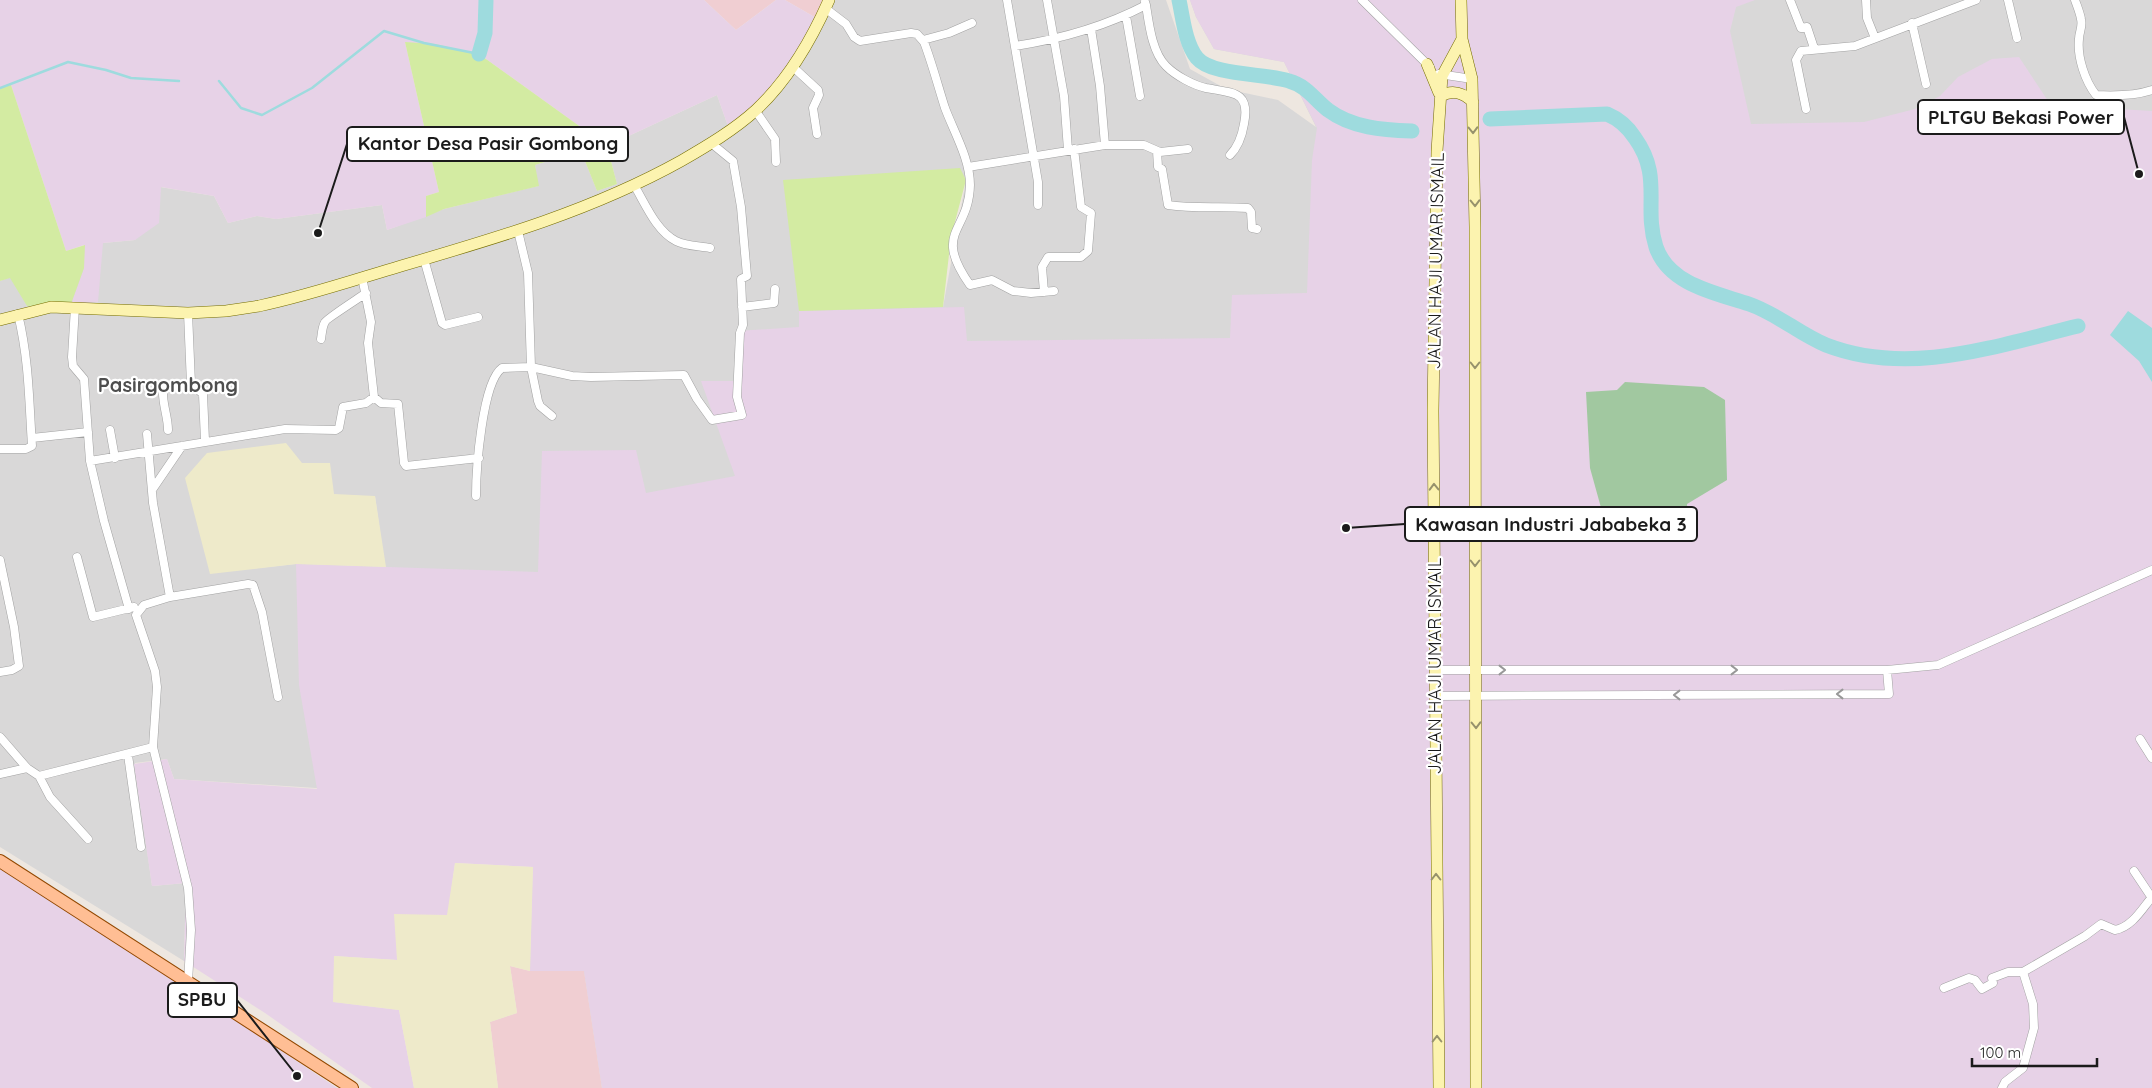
<svg xmlns="http://www.w3.org/2000/svg" width="2152" height="1088" font-family="Quicksand,sans-serif">
<style>
.residential{fill:#d9d8d8;fill-rule:evenodd}
.commercial{fill:#f0ced2}
.industrial{fill:#e7d2e7}
.farmland{fill:#eeeaca}
.grass{fill:#d3eba2}
.cemetery{fill:#a1c8a0}
.water{fill:#9edbde}
.lines{fill:none;stroke-linecap:round;stroke-linejoin:round}
.stream{stroke:#9edbde;stroke-width:2.5}
.river{stroke:#9edbde;stroke-width:15}
.minor-casing{stroke:#a2a2a2;stroke-width:9}
.secondary-casing{stroke:#756d00;stroke-width:12}
.primary-casing{stroke:#934800;stroke-width:14}
.minor{stroke:#fff;stroke-width:8}
.secondary{stroke:#fcf3af;stroke-width:11}
.primary{stroke:#ffbe94;stroke-width:12}
.oneway{stroke:#97926c}
.oneway2{stroke:#989898}
.labels{text-anchor:middle;stroke-width:4.5;stroke-linejoin:round;paint-order:stroke}
.street-label{font-size:18px;fill:#1b1b1b;stroke:#fff}
.quarter-label{font-size:20px;font-weight:bold;fill:#4e4e4e;stroke:#fff}
.leader{fill:none;stroke:#1b1b1b;stroke-width:2}
.callout-dot{fill:#1b1b1b;stroke:#fff;stroke-width:2}
.callout{fill:#fff;stroke:#1b1b1b;stroke-width:2}
.callout-label{font-size:19px;text-anchor:middle;font-weight:bold;fill:#1b1b1b}
</style>
<rect width="100%" height="100%" fill="#eee7e0"/>
<!-- residential -->
<path class="residential" d="M829,0h337l24,69 36,20 52,11 38,27 -32,-65 -70,-13 -18,-32 -6,-17h962v1088h-1550l-18,-117h-54l5,-169 -361,-23 -7,-20 -32,4 17,123 34,-3 -2,78 -184,-114v-566l103,-38 32,-3 25,-53 54,9 14,27 29,-7 19,3 106,-14 5,25 57,-21 94,-23 -3,-21 46,-14 16,40 20,-7 -10,-38 110,-51 12,34zM783,180h183l-23,127zM375,496l10,71 -89,-3 -86,9z"/>
<!-- commercial -->
<path class="commercial" d="M704,0h72l-40,30z
M785,0h44l-11,19z
M510,966l20,5h54l18,117h-104l-8,-66 27,-9z"/>
<!-- industrial -->
<path class="industrial" d="M0,0h704l32,30 40,-30h9l33,19 -48,71 -41,39 -12,-34 -110,51 -128,-92 -74,-12 34,150 -13,4v21l-39,13 -5,-25 -106,14 -19,-3 -29,7 -14,-27 -53,-9 -2,36 -24,17 -32,3 -5,59 -27,2 13,-36v-23l-18,6 -55,-166 -11,3z
M1190,0h565l-19,7 -6,24 21,93 113,-2 51,-13 25,-13 18,-19 34,-18 27,-2 39,59 44,-1 16,-6 34,2v977h-1550l-18,-117h-54l3,-104 -78,-4 -7,52 -51,45 -63,-4v46l65,8 15,78h-42l-107,-75 -81,-52 2,-78 -34,3 -18,-122 33,-5 7,20 143,10 -18,-104 -3,-121 242,8 4,-121 94,-1 10,43 89,-17 -34,-95h33l3,-50 62,-4v-16l165,-4 3,34 263,-3 2,-43 75,-2 5,-133 5,-32 -33,-66 -70,-13 -18,-32z
M0,869l150,94 187,125h-337z"/>
<!-- farmland -->
<path class="farmland" d="M286,443l16,20h28l4,31 41,2 11,71 -90,-3 -86,10 -25,-96 22,-25z
M455,863l78,4 -3,104 -20,-5 7,47 -27,9 8,66h-84l-15,-78 -66,-8 1,-46 63,4 -3,-46 53,1z"/>
<!-- grass -->
<path class="grass" d="M405,42l30,2 44,10 128,92 10,38 -20,7 -16,-40 -46,14 4,21 -95,23 -18,8v-21l13,-4z
M11,85l55,166 19,-6 -1,23 -13,36 -44,2 -17,-28 -10,3v-193z
M960,168l6,12 -15,57 -8,70 -144,4 -16,-131z"/>
<!-- cemetery -->
<path class="cemetery" d="M1625,382l79,5 21,13 2,80 -40,24 1,22 -83,-4 -15,-54 -4,-76 31,-2z"/>
<!-- water -->
<path class="water" d="M2128,311l24,17v54l-13,-21 -29,-26z"/>
<g class="lines">
<!-- stream -->
<path class="stream" d="M219,81l22,27 21,7 50,-27 72,-57 40,12 55,11
M0,88l68,-26 38,8 25,8 48,3"/>
<!-- river -->
<path class="river" d="M1179,0c4,18 6,43 18,58 15,18 69,15 92,23 18,5 25,18 39,29 24,18 55,20 84,21
M479,54l6,-21 1,-33
M1490,119l117,-5c12,5 21,13 28,24 28,39 8,68 21,109 13,38 60,46 93,57 29,10 50,30 77,41 83,32 169,1 252,-19"/>
<!-- minor casing -->
<g class="minor-casing">
<path id="minor" d="M1007,0l31,182v23
M1047,0l17,96 4,54
M1362,0l68,67
M1790,0l11,28 6,-1 7,21
M1866,0l1,18 8,20
M2008,0l9,38
M2075,0c2,6 5,13 6,19 2,8 -2,13 -2,20 -2,18 6,42 17,56 19,1 38,1 56,-5
M1146,5c3,19 6,47 20,61 10,10 27,19 40,22 25,5 45,2 38,36 -2,12 -6,23 -14,31
M825,8l21,16 8,13 6,4 51,-8 6,1 7,8c8,21 14,44 21,66 9,24 25,51 25,77 -1,48 -38,46 0,100l22,-5 21,11 18,2 23,-2
M1126,16l14,80
M1912,23l14,61
M1091,29l9,57 5,59
M923,40l26,-7 23,-10
M1015,46c46,-7 89,-19 131,-41l-1,-3
M793,67l25,23 1,5 -6,13 4,26
M1439,74l33,5
M1806,109l-10,-49 5,-9 54,-5 121,-46
M755,110l20,29 1,23
M1157,151l1,16 4,2 6,36c27,4 53,1 80,3l3,4 1,16 5,1
M968,167l137,-22h39l16,7 28,-3
M634,185c11,18 22,46 42,56 9,5 23,5 34,7
M518,231l10,42 3,94 7,34 2,5 12,10
M424,259l18,64 3,2 33,-8
M1044,292l-2,-25 6,-10h33l7,-6 3,-38 -10,-6 -7,-58
M75,307l-3,50 1,9 11,13 6,82
M742,307l32,-4 1,-14
M188,313l3,71 12,10 2,47
M321,339c1,-6 1,-12 4,-17 1,-3 34,-24 41,-29
M374,397l7,6 17,1 6,59 2,3 73,-8
M110,430l5,28
M168,430c0,-14 -6,-26 -5,-41l28,-5
M147,434l6,69 17,94 -26,8 -8,10 19,56 2,16 -4,60 35,141 3,42 -3,52
M32,438l56,-6
M0,449h26l6,-3c-3,-46 -3,-86 -14,-132
M152,490l30,-44
M476,496c0,-25 6,-114 26,-128l29,-1 41,9 19,1 93,-2 13,24 15,21 30,-5 -5,-18 3,-64 3,-8 -2,-46 6,-3 -6,-69 -8,-46 -22,-18
M77,557l16,60 41,-10
M0,560l14,67 5,39 -7,4 -12,2
M170,597l78,-13 5,1 9,27 16,85
M129,609l-25,-88 -14,-60 195,-32 51,1 3,-2 4,-21 23,-4 8,-6 -6,-54 3,-21 -9,-45
M1436,670h451l51,-5 214,-95
M1436,696l453,-2 -2,-24
M0,737l27,31 12,8 114,-29
M2140,739l12,19
M128,755l13,92
M0,774l27,-6
M39,776l11,21 38,42
M2134,871l18,27
M1944,988l25,-10 6,2 7,9 11,-6 -1,-5 16,-6h15
M2002,1088l3,-6 18,-14 11,-40 -1,-24 -10,-32 62,-36 16,-12 14,6c17,-3 27,-21 37,-33"/>
</g>
<!-- secondary casing -->
<g class="secondary-casing">
<path id="secondary" d="M1461,0l1,39 10,40 3,148 1,861
M1427,64l12,29
M1441,96c12,-7 22,-3 32,6
M0,320l51,-13 137,6 38,-2 33,-5c48,-10 95,-26 142,-40 96,-28 192,-56 280,-105 26,-15 53,-31 75,-51 33,-31 55,-69 73,-110
M1439,1088l-6,-677 4,-260 5,-75 20,-37"/>
</g>
<!-- primary casing -->
<g class="primary-casing">
<path id="primary" d="M0,861l352,227"/>
</g>
<!-- minor -->
<use href="#minor" class="minor"/>
<!-- secondary -->
<use href="#secondary" class="secondary"/>
<!-- primary -->
<use href="#primary" class="primary"/>
</g>
<!-- one-way arrows -->
<defs><path id="oneway-chevron" d="M-2-3.5L2.5 0L-2 3.5" fill="none" stroke-width="1.6" stroke-linecap="round" stroke-linejoin="round" transform="scale(1.25)"/></defs>
<g class="oneway">
<use href="#oneway-chevron" transform="translate(1473 130) rotate(89)"/>
<use href="#oneway-chevron" transform="translate(1475 203) rotate(89)"/>
<use href="#oneway-chevron" transform="translate(1475 365) rotate(90)"/>
<use href="#oneway-chevron" transform="translate(1434 487) rotate(-91)"/>
<use href="#oneway-chevron" transform="translate(1475 563) rotate(90)"/>
<use href="#oneway-chevron" transform="translate(1476 725) rotate(89)"/>
<use href="#oneway-chevron" transform="translate(1436 877) rotate(-90)"/>
<use href="#oneway-chevron" transform="translate(1437 1039) rotate(-90)"/>
</g>
<g class="oneway2">
<use href="#oneway-chevron" transform="translate(1502 670)"/>
<use href="#oneway-chevron" transform="translate(1734 670)"/>
<use href="#oneway-chevron" transform="translate(1840 694) rotate(180)"/>
<use href="#oneway-chevron" transform="translate(1677 695) rotate(180)"/>
</g>
<g class="labels">
<!-- street labels -->
<g class="street-label">
<text transform="translate(1436 261) rotate(-89)" y="6">JALAN HAJI UMAR ISMAIL</text>
<text transform="translate(1435 666) rotate(-90)" y="6">JALAN HAJI UMAR ISMAIL</text>
</g>
<!-- quarter labels -->
<g class="quarter-label">
<text x="168" y="392">Pasirgombong</text>
</g>
</g>
<!-- callouts -->
<path class="leader" d="M2139 174L2124 117M318 233L347 144M1346 528L1405 524M297 1076L237 1000"/>
<g class="callout-dot">
<circle cx="2139" cy="174" r="5"/>
<circle cx="318" cy="233" r="5"/>
<circle cx="1346" cy="528" r="5"/>
<circle cx="297" cy="1076" r="5"/>
</g>
<g class="callout">
<rect x="1918" y="100" width="206" height="34" rx="5"/>
<rect x="347" y="127" width="281" height="34" rx="5"/>
<rect x="1405" y="507" width="292" height="34" rx="5"/>
<rect x="168" y="983" width="69" height="34" rx="5"/>
</g>
<g class="callout-label">
<text x="2021" y="124">PLTGU Bekasi Power</text>
<text x="488" y="150">Kantor Desa Pasir Gombong</text>
<text x="1551" y="531">Kawasan Industri Jababeka 3</text>
<text x="202" y="1006">SPBU</text>
</g>
<!-- scale -->
<path d="M1972 1058v8h125v-8" fill="none" stroke="#1b1b1b" stroke-width="2.5"/>
<text x="1980" y="1058" font-size="15" fill="#1b1b1b" stroke="#ffffff" stroke-width="4" paint-order="stroke">100 m</text>
</svg>
